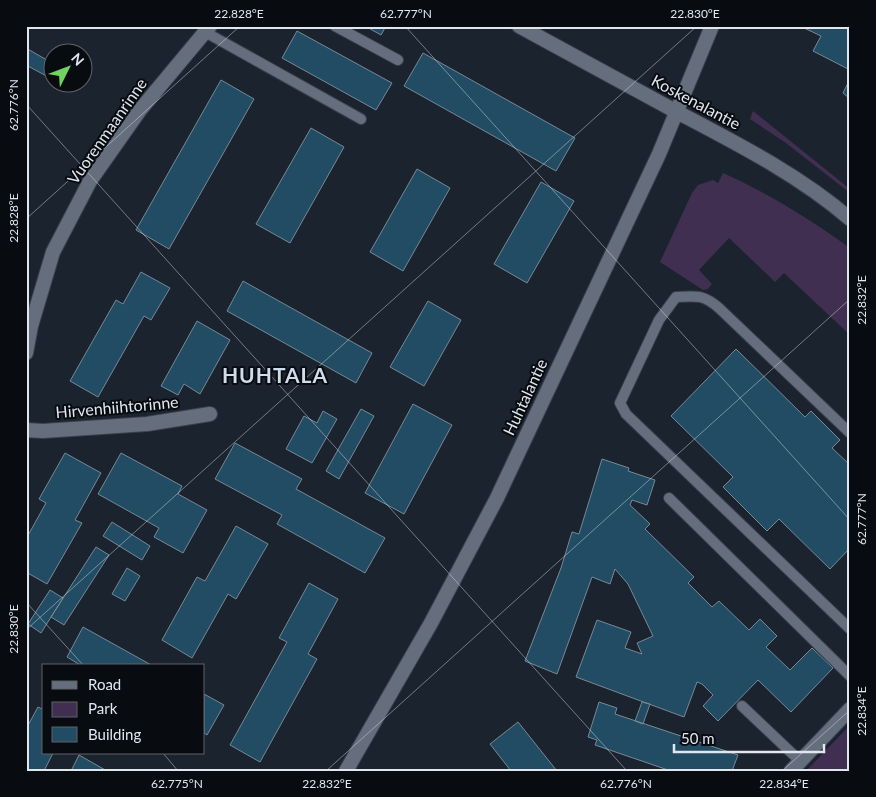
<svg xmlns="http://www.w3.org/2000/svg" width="876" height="797" font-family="Lato,sans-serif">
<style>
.green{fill:#402f51}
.building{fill:#214c64;stroke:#788994}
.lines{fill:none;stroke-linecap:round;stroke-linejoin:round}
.service-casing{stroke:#3b404b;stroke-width:12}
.minor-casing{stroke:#3b404b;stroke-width:16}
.tertiary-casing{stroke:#3b404b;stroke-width:16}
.secondary-casing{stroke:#3b404b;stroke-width:16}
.service{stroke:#656e7d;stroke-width:10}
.minor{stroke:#656e7d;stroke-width:14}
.tertiary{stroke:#656e7d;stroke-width:14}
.secondary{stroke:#656e7d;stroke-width:14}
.ticks{fill:none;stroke:#e1e6ef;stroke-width:1;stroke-opacity:0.45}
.labels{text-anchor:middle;stroke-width:4;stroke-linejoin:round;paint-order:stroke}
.street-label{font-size:16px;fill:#e1e6ef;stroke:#080c11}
.district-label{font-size:21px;font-weight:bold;letter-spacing:1px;fill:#d0dbeb;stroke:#080c11}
.neatline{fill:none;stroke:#e1e6ef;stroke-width:2}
.ticks-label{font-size:12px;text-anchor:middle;fill:#e1e6ef}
</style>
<rect width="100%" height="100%" fill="#1b232f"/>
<!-- green -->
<path class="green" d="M753,111l97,78v4l-64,-50 -36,-24z
M723,173c45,20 87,46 127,75v87l-66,-62 -9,9 -46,-44 -30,32 13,14 -4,5 -5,1 -43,-28 32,-69 6,-8 15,-5 5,3z
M850,725v46h-44z"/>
<!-- building -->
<path class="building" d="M365,26h21l-5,9z
M850,26v44l-37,-19 8,-15 -19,-9z
M297,31l95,52 -16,27 -94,-52z
M26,48l26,15v16l-26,-14z
M423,53l152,85 -19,33 -152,-85z
M850,79v20l-7,-6z
M221,80l33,19 -85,150 -33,-19z
M311,128l33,19 -54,96 -34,-19z
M417,169l33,19 -47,83 -33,-19z
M541,182l33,19 -47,82 -33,-19z
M141,272l29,16 -19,32 -7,-4 -46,81 -28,-16 46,-81 7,4z
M243,281l129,72 -16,30 -129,-72z
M428,301l33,19 -37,66 -34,-19z
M197,321l33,19 -30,54 -16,-10 -6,11 -17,-9z
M736,349l69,68 6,-6 29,29 -8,8 18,17v83l-20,21 -51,-50 -12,12 -44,-44 10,-10 -62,-61z
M413,404l39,21 -48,89 -39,-21z
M361,409l13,7 -35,63 -13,-8z
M323,411l14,8 -25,44 -26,-14 18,-33 13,7z
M235,443l67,36 -6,10 89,49 -20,35 -88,-49 5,-9 -67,-36z
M65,453l36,20 -26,47 7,3 -35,61 -21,-12v-33l20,-36 -7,-4z
M121,453l61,33 -4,8 29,16 -24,43 -29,-16 5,-9 -61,-34z
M602,459l27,9 -1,3 27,9 -8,25 -15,-5 -2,5 20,19 -5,5 49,48 -6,6 24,24 7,-6 30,29 11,-11 17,17 -11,11 24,23 22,-22 21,20 -42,44 -33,-32 -40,41 -15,-15 10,-11 -11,-11 -5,-2 -13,35 -108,-40 21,-57 34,12 -6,16 17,6 -5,-11 16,-7 -25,-52 -13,-15 -5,15 -18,-7 -35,97 -32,-13 36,-93 11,-36 7,2z
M112,522l38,24 -8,14 -39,-24z
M236,526l32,18 -32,55 -8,-5 -36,64 -30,-18 35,-63 8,4z
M96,547l13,8 -45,70 -13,-8z
M127,568l13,8 -15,25 -13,-7z
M309,583l29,16 -30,55 9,5 -57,103 -30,-17 57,-103 -8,-4z
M50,590l13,8 -22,35 -13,-9z
M83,627l70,39h-71l-15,-9z
M204,694l20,11 -17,30 -3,-2z
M599,702l18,6 -2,6 123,41 -6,16h-61l-76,-26 2,-5 -9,-3z
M642,702l8,2 -7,20 -8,-3z
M38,707l6,3v43h9l-9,18h-18v-42z
M518,722l39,49h-46l-21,-27z
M79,755l28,16h-36z"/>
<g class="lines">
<!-- service casing -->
<g class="service-casing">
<path id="service" d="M335,26l63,34
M205,32l156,87
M850,433l-131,-125c-16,-14 -23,-12 -43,-11l-17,23 -39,83 6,11 224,215
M669,498l181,178
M742,706l58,55"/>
</g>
<!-- minor casing -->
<g class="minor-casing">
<path id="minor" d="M26,353l5,-27 22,-74 37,-71 50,-71 70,-84
M26,430l17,1 104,-7 63,-10
M791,771l59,-62"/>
</g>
<!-- tertiary casing -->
<g class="tertiary-casing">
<path id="tertiary" d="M519,26l158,86"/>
</g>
<!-- secondary casing -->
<g class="secondary-casing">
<path id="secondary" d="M677,112c59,31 122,63 173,107
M346,771l85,-148 66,-125 162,-344 53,-128"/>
</g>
<!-- service -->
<use href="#service" class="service"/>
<!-- minor -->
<use href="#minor" class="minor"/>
<!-- tertiary -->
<use href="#tertiary" class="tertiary"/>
<!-- secondary -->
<use href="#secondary" class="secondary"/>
</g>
<!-- ticks -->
<path class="ticks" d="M405,26l445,494M26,104l601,667M26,219l214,-193M26,602l58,64M26,630l671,-604M163,753l15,18M326,771l524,-472M782,771l68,-61"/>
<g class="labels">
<!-- street labels -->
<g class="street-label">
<text transform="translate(696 102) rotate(28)" y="6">Koskenalantie</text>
<text transform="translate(107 131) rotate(-55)" y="6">Vuorenmaanrinne</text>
<text transform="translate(525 397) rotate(-65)" y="6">Huhtalantie</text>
<text transform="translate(117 407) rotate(-5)" y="6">Hirvenhiihtorinne</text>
</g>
<!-- district labels -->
<g class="district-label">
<text x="275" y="383">HUHTALA</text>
</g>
</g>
<!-- border -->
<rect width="876" height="797" fill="none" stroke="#080c11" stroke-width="55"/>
<!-- legend -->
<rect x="42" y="664" width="162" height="90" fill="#080c11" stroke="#5f636a"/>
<rect x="52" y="681" width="25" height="8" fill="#656e7d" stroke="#5f636a"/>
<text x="88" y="690" font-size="15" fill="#e1e6ef">Road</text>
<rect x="52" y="702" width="25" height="15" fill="#402f51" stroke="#5f636a"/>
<text x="88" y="714" font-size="15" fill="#e1e6ef">Park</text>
<rect x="52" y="727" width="25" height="15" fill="#214c64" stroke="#5f636a"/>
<text x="88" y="740" font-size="15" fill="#e1e6ef">Building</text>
<!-- north arrow -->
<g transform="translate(68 68) rotate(48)"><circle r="24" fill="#080c11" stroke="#5f636a"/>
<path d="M0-4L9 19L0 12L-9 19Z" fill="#6fd360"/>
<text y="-8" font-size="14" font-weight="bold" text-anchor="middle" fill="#e1e6ef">N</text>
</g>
<!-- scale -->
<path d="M674 744v8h150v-8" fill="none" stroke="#e1e6ef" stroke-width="2.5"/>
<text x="681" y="744" font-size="15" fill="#e1e6ef" stroke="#080c11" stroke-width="4" paint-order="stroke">50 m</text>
<rect x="28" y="28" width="820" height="742" class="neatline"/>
<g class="ticks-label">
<text x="239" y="18">22.828°E</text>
<text x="406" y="18">62.777°N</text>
<text x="695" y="18">22.830°E</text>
<text transform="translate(14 105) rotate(-90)" y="4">62.776°N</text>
<text transform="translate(14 218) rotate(-90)" y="4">22.828°E</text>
<text transform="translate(862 300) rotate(-90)" y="4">22.832°E</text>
<text transform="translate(862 519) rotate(-90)" y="4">62.777°N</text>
<text transform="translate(14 629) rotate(-90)" y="4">22.830°E</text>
<text transform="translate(862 711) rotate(-90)" y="4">22.834°E</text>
<text x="177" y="788">62.775°N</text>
<text x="327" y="788">22.832°E</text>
<text x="626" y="788">62.776°N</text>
<text x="784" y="788">22.834°E</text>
</g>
</svg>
